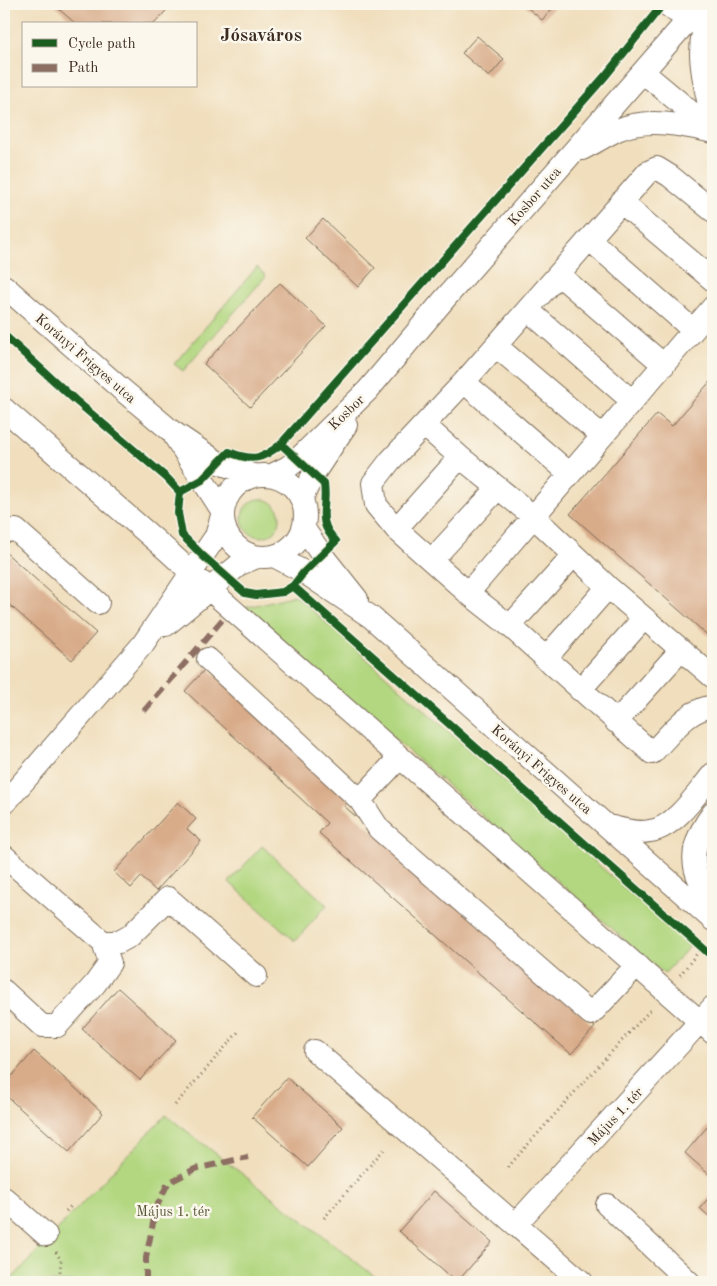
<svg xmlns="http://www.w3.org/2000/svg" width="717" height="1286" font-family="'Old Standard TT',serif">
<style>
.green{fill:#b2d780;stroke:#76804f}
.building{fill:#d8ab89}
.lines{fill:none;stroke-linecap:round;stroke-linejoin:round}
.minor-casing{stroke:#7a6955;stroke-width:24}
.path{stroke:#7a6955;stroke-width:3;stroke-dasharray:1 4;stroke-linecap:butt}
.minor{stroke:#fff;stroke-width:22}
.quiet{stroke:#8d6e63;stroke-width:6;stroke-dasharray:12 6;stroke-linecap:butt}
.cycleway-casing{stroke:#fbf7ec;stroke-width:11}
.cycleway{stroke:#1b5e20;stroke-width:8}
.labels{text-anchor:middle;stroke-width:5;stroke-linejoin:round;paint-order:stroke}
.street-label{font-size:14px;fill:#3b2a1e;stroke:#fbf7ec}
.park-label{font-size:14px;fill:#595536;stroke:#fbf7ec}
.district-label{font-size:19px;font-weight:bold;fill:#3b2a1e;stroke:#fbf7ec}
</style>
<rect width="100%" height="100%" fill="#fbf7ec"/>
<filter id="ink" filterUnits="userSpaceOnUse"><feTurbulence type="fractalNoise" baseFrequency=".02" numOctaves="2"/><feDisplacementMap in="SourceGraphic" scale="10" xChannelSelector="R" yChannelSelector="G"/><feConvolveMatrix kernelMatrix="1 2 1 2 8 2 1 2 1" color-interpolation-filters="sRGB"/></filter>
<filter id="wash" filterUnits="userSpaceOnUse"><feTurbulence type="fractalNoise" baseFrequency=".0096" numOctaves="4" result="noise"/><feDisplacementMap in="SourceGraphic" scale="20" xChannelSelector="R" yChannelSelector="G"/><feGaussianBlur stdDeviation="1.12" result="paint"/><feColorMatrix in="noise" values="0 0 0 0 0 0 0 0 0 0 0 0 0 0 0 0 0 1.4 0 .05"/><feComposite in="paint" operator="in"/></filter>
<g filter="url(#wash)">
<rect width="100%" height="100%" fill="#f0debc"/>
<!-- green -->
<path class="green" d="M257,267l9,9 -83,95 -9,-7z
M242 518a19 19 0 1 1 38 0a19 19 0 1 1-38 0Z
M295,595l395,351 -26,28 -420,-366z
M262,846l65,59 -32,36 -66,-59z
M166,1115l212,164 2,3h-371l59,-64z"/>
<g id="blocks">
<!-- building -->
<path class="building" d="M53,4h119l-18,20h-78z
M523,4h34l-15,16z
M477,36l27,23 -15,18 -27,-24z
M323,219l52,49 -17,19 -53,-49z
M280,283l46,43 -76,81 -46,-43z
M713,378v262l-143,-126 87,-100 15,12z
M4,551l92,82 -24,27 -68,-60z
M207,667l143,132 -6,7 251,221 -24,27 -252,-221 8,-10 -142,-132z
M178,802l18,17 -9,10 14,12 -45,50 -15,-14 -10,11 -17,-16z
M118,988l58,52 -36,40 -58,-51z
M34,1051l69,62 -34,39 -65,-58v-9z
M287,1078l56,49 -35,40 -56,-50z
M713,1120v58l-28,-25z
M434,1191l58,51 -35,40 -58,-51z
M713,1193v27l-13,-12z"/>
</g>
</g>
<g filter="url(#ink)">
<use href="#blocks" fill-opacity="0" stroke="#7a6955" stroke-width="1"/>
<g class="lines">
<!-- minor casing -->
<g class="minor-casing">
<path id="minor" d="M666,4l22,16
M711,4c-18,45 -8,73 2,118
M643,72l68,57
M582,149c12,-6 23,-13 35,-19 30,-13 66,-5 96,2
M621,202l92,78
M713,211l-43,-35 -13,-8 -9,4 -184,210 -74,79 -17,22 3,22 20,24 72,64 42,33 142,127c17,-17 37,-46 61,-46
M589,239l104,91
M559,275l105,90
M4,286l116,102 50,42 49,33 36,13
M528,310l104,91
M496,346l106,90
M464,382l106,92
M4,409l165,143 40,37 504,444
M424,425l36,32 74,60 74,70 105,90
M175,437l48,75
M223 516a41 41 0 1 1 82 0a41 41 0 1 1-82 0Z
M272,475l16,-8 9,-7 71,-70 74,-88 260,-298
M302,498l12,-25 32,-48
M304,529l18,26 35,44
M396,529l64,-72
M4,531l12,-1 82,73
M274,556l30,16 67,45 342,303
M432,560l66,-72
M468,593l245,-286
M166,625l74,-61 17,-7
M510,626l64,-71
M208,659l152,141 40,-43
M545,659l63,-72
M580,690l64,-72
M616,722l65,-72
M360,800l19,29 212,185 46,-49
M4,804l139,-160 73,-108 7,-24
M713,813c-15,20 -26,43 -13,68 2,5 9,10 13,14
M608,826c14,3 28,8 42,5 25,-3 48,-39 63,-57
M4,856l99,86 7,21 -15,21 -38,42h-15l-38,-35
M103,942h16l11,-6 38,-38 88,78
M315,1051l267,231
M4,1198l42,37
M607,1205l82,77
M516,1224l197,-217"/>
</g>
<!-- path -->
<path class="path" d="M680,975l23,-29
M175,1105l64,-74
M508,1167l73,-82 71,-77
M66,1211l5,-5
M324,1218l61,-70
M56,1252l5,8 -2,22"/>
<!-- minor -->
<use href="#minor" class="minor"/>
<!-- quiet -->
<path class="quiet" d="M144,711l78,-91
M146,1282v-24l10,-50 12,-25 27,-14 53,-12"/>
<!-- cycleway casing -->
<g class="cycleway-casing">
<path id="cycleway" d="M4,335l71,65 92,78 13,14 -2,21 4,22 21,21 42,37 11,2 27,-3 10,-6 11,-14 32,-31c-21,-21 -8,-33 -12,-57l-43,-40
M180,492l22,-12 27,-28c23,10 34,7 52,-8l325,-369 57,-71
M293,586l420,371"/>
</g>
<!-- cycleway -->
<use href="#cycleway" class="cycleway"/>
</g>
</g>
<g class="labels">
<!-- street labels -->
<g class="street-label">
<text transform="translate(534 196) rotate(-49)" y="5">Kosbor utca</text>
<text transform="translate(86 358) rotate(41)" y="5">Korányi Frigyes utca</text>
<text transform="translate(346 412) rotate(-44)" y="5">Kosbor</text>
<text transform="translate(542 769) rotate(41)" y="5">Korányi Frigyes utca</text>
<text transform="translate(615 1116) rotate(-47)" y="5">Május 1. tér</text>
</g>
<!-- park labels -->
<g class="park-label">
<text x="173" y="1216">Május 1. tér</text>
</g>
<!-- district labels -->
<g class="district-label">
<text x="261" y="41">Jósaváros</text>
</g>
</g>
<!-- margin -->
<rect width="717" height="1286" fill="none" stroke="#fbf7ec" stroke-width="20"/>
<!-- legend -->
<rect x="22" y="22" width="175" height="65" fill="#fbf7ec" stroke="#aea59a"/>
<rect x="32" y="39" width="25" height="8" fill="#1b5e20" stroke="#aea59a"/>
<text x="68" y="48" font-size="15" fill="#3b2a1e">Cycle path</text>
<rect x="32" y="64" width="25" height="8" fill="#8d6e63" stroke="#aea59a"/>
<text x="68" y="72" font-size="15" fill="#3b2a1e">Path</text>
</svg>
